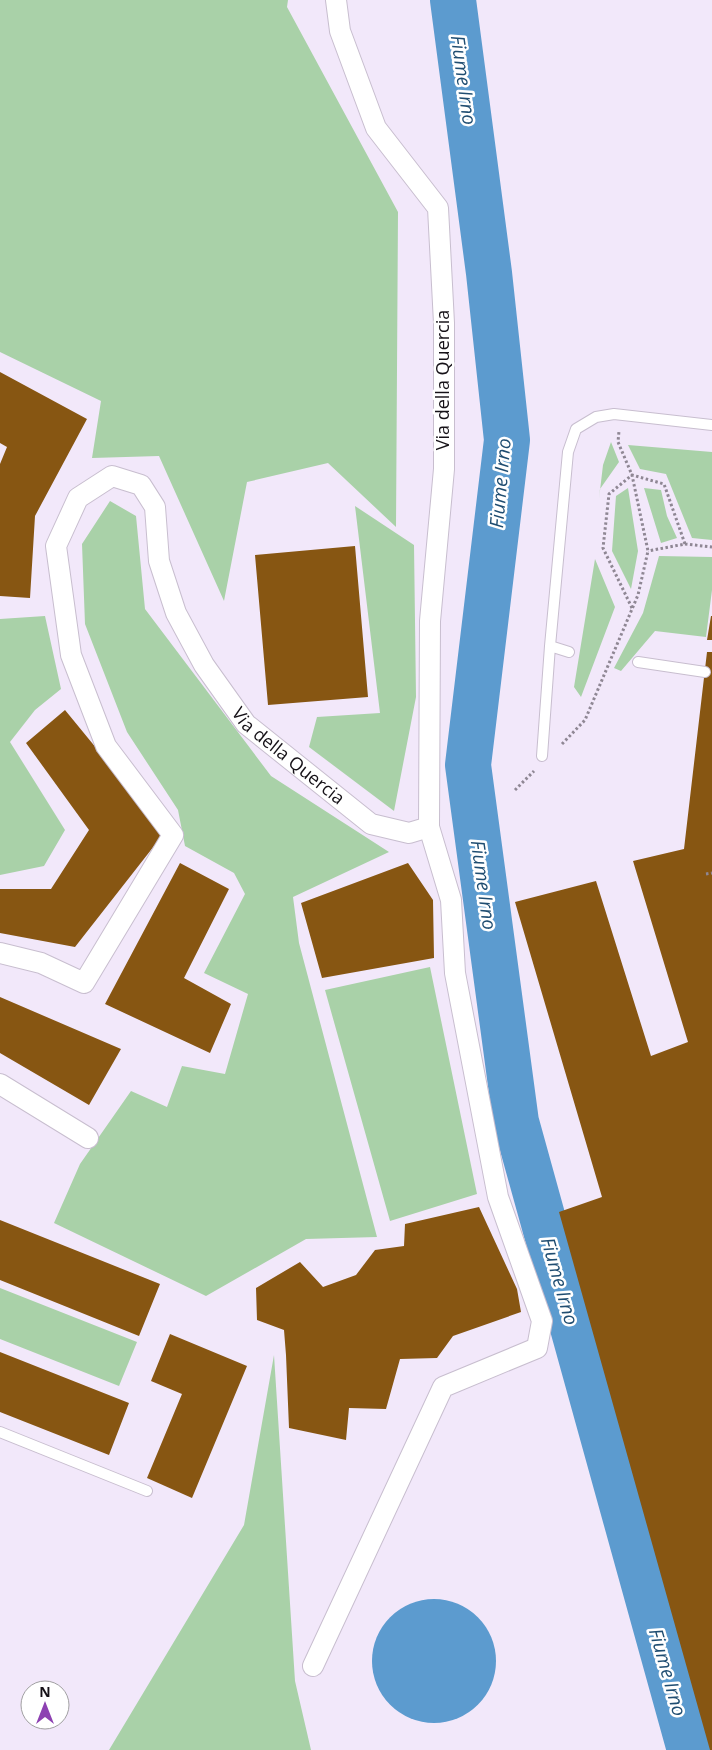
<svg xmlns="http://www.w3.org/2000/svg" width="712" height="1750" font-family="'Open Sans',sans-serif">
<style>
.green{fill:#a9d1a8}
.water{fill:#5c9bcf}
.lines{fill:none;stroke-linecap:round;stroke-linejoin:round}
.river{stroke:#5c9bcf;stroke-width:46}
.building{fill:#875612}
.lane-casing{stroke:#c8becf;stroke-width:12}
.street-casing{stroke:#c8becf;stroke-width:22}
.path{stroke:#8f8794;stroke-width:3;stroke-dasharray:2.5 2.5;stroke-linecap:butt}
.lane{stroke:#fff;stroke-width:10}
.street{stroke:#fff;stroke-width:20}
.labels{text-anchor:middle;stroke-width:5;stroke-linejoin:round;paint-order:stroke}
.street-label{font-size:18px;fill:#151117;stroke:#fff}
.water-label{font-size:19px;font-style:italic;fill:#1f4d71;stroke:#fff}
</style>
<rect width="100%" height="100%" fill="#f2e8fa"/>
<!-- green -->
<path class="green" d="M0,0h288l-1,7 111,205 -2,315 -68,-64 -81,19 -23,119 -65,-145 -67,2 9,-57 -101,-49z
M611,442l8,20 -19,27 -1,10 4,-34z
M628,445l84,7v88l-20,-2 -26,-64 -26,-5z
M628,488l10,63 -7,38 -19,-38 4,-55z
M644,488l17,2 6,26 10,22 -16,5z
M110,501l26,15 9,93 126,167 118,76 -96,45 6,46 78,294 -71,2 -100,57 -152,-73 26,-59 51,-73 36,16 15,-41 43,8 23,-80 -44,-21 41,-79 -11,-21 -49,-27 -7,-36 -51,-78 -42,-108 -3,-80z
M355,506l59,39 2,152 -22,114 -85,-64 8,-30 63,-4z
M659,556l53,1v33l-6,47 -51,-6 -34,40 -7,-3 29,-55z
M595,559l20,48 -34,90 -7,-10z
M45,616l16,73 -26,21 -25,32 55,88 -21,36 -44,9v-256z
M430,967l47,227 -87,27 -65,-231z
M0,1288l137,54 -18,44 -119,-47z
M274,1355l21,326 16,69h-202l135,-225z"/>
<!-- water -->
<path class="water" d="M372 1661a62 62 0 1 1 124 0a62 62 0 1 1-124 0Z"/>
<g class="lines">
<!-- river -->
<path class="river" d="M453,0l36,273 18,167 -39,325 48,357 174,628"/>
</g>
<!-- building -->
<path class="building" d="M0,372l87,47 -52,97 -5,82 -30,-2v-132l7,-17 -7,-4z
M355,546l13,151 -100,8 -13,-150z
M711,616h1v24h-5z
M707,652h5v1098h-2l-151,-538 43,-15 -87,-295 81,-21 55,175 37,-14 -55,-181 51,-12z
M65,710l100,122 -90,115 -75,-14v-44h51l38,-59 -63,-87z
M180,863l49,26 -45,89 47,26 -21,49 -105,-49z
M408,863l25,37 1,58 -112,20 -21,-75z
M0,997l121,52 -32,56 -89,-52z
M479,1207l38,82 4,23 -68,24 -16,22 -37,1 -14,50 -37,-1 -3,32 -57,-12 -3,-73 -2,-25 -27,-10 -1,-32 44,-26 23,25 33,-12 19,-25 29,-4 1,-22z
M0,1220l160,64 -21,52 -139,-56z
M170,1334l77,32 -55,132 -45,-20 35,-84 -31,-13z
M0,1352l129,51 -20,52 -109,-43z"/>
<g class="lines">
<!-- lane casing -->
<g class="lane-casing">
<path id="lane" d="M550,646l19,6
M638,662l67,10
M542,756l8,-110 18,-194 8,-23 20,-12 18,-3 98,11
M0,1432l147,59"/>
</g>
<!-- street casing -->
<g class="street-casing">
<g id="street">
<path id="s1" d="M0,953l41,10 43,20 89,-148 -67,-89 -35,-91 -15,-109 22,-48 34,-22 29,9 14,22 4,54 17,52 28,52 42,59 125,100 38,9 20,-6 1,-206 14,-152v-146l-6,-115 -62,-80 -36,-97 -4,-31"/>
<path d="M0,1084l88,54"/>
<path d="M313,1666l130,-279 94,-39 5,-27 -44,-124 -43,-224 -4,-73 -22,-73"/>
</g>
</g>
<!-- path -->
<path class="path" d="M685,544l27,3
M632,608l-29,-60 6,-54 23,-19 32,9 21,60 -37,7
M562,744l23,-24 53,-125 10,-44 -16,-76 -14,-33 1,-11
M515,790l19,-19
M706,874l6,-1"/>
<!-- lane -->
<use href="#lane" class="lane"/>
<!-- street -->
<use href="#street" class="street"/>
</g>
<g class="labels">
<!-- street labels -->
<g class="street-label">
<text transform="translate(443 380) rotate(-90)" y="6">Via della Quercia</text>
<text dy="6" stroke="none"><textPath href="#s1" startOffset="1024">Via della Quercia</textPath></text>
</g>
<!-- water labels -->
<g class="water-label">
<text transform="translate(464 80) rotate(82)" y="7">Fiume Irno</text>
<text transform="translate(500 483) rotate(-85)" y="7">Fiume Irno</text>
<text transform="translate(484 885) rotate(82)" y="7">Fiume Irno</text>
<text transform="translate(560 1281) rotate(74)" y="7">Fiume Irno</text>
<text transform="translate(668 1672) rotate(74)" y="7">Fiume Irno</text>
</g>
</g>
<!-- north arrow -->
<g transform="translate(45 1705)"><circle r="24" fill="#ffffff" stroke="#a1a0a2"/>
<path d="M0-4L9 19L0 12L-9 19Z" fill="#8d41b2"/>
<text y="-8" font-size="14" font-weight="bold" text-anchor="middle" fill="#151117">N</text>
</g>
</svg>
